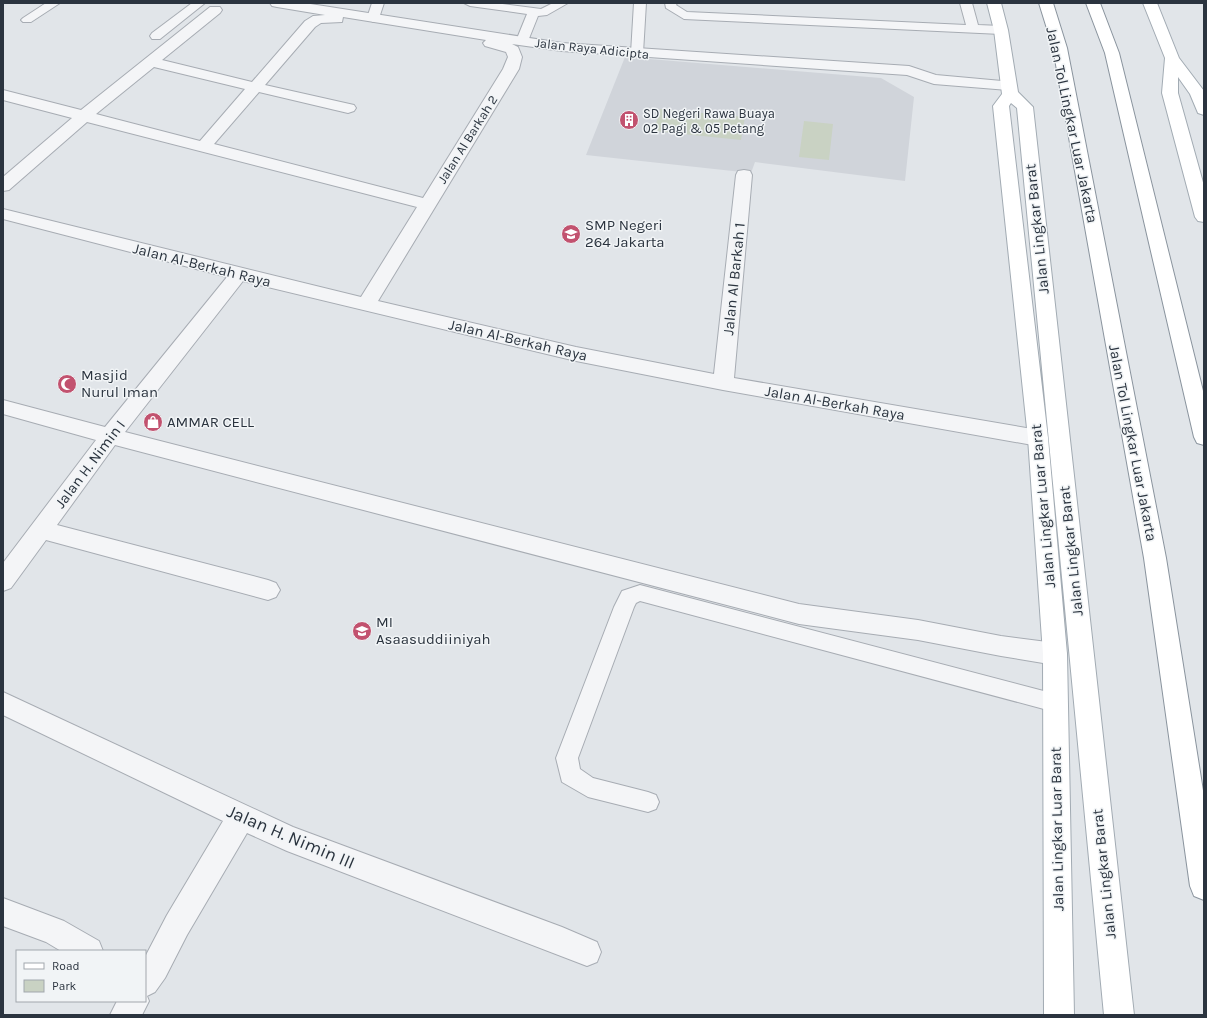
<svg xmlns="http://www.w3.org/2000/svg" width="1207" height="1018" font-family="Karla,sans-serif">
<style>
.built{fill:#d0d4da}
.green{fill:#c9d2c3}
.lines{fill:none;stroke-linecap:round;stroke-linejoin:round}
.lane-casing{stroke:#a7acb3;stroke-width:2}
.street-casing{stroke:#a7acb3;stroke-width:2}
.primary-casing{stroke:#a2abb3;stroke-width:2}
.highway-casing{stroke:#8a949e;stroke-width:2}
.lane{fill:#f4f5f7;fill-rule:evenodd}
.street{fill:#f4f5f7;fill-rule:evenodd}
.primary{fill:#fff;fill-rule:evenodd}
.highway{fill:#fff;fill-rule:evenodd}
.labels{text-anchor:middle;stroke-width:3;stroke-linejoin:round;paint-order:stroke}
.far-street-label{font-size:13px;fill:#2b343f;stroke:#f1f4f6}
.far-poi-label{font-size:13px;fill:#2b343f;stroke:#f1f4f6;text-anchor:start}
.street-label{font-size:15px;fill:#2b343f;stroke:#f1f4f6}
.poi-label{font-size:15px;fill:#2b343f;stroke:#f1f4f6;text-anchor:start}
.near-street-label{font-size:18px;fill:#2b343f;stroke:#f1f4f6}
</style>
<rect width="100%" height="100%" fill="#e1e5e9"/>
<!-- built -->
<path class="built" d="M625,57l256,21 33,19 -9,84 -150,-19 -4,11 -165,-18z"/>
<!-- green -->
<path class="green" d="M660,109l85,8 -4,23 -87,-9z
M804,121l29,3 -4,36 -30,-3z"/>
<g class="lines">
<!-- lane casing -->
<g class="lane-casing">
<path id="lane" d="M46,3h14l-29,19h-8l-2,-2 2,-2z
M192,3h13l-45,36h-8l-2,-3 2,-3z
M372,3h12l-5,15 -6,4 -6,-4z
M464,3h31l46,6 12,-6h15l-21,12 -9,1 -10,25 -6,4 -6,-4 11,-27 -57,-8z
M634,3h12l-3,50 -6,4 -6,-4z
M665,3h12l-1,2 11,7 279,13 -6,-22h12l6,22 23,1 6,4 -6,4 -317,-15 -18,-11z
M640,585l415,109 7,3 3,6 -3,6 -7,3 -415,-111 -4,2 -2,4 -56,151 2,11 13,9 55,14 8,3 3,7 -3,7 -8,3 -60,-15 -26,-15 -6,-24 58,-151 8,-16z"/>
</g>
<!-- street casing -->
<g class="street-casing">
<path id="street" d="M270,3h34l258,40 347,23 27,9 77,7 3,3 -3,3 -5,2 -74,-6 -27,-9 -345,-24 -50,-7 6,3 4,10 -3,12 -141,232 198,46 138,27 22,-199 2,-4 6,-1 6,1 2,4 -18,203 304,52 7,2 3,6 -3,6 -7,2 -315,-56 -147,-29 -333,-80 -118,151 674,172 119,16 83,16 54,7 9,4 3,7 -3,7 -9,4 -54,-9 -83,-16 -119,-16 -684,-179 -58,80 211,55 8,3 4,7 -4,7 -8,3 -222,-60 -35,48 -8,3v-28l93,-123 -93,-26v-14l102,27 122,-150 -224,-58v-10l358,88 56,-90 -330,-85 -78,68 -6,1v-14l69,-59 -69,-18v-10l78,20 129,-103h10l2,3 -2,3 -58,47 90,22 53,-61 8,-5 12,-1 -48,-8 -5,-1zM343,17l143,23 -3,3 2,3 21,6 2,5 -5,12 -80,129 -209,-54 45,-52 89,21 6,-2 2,-3 -2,-3 -89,-20 50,-58 6,-4 21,-1zM154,67l91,22 -45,52 -104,-27z
M3,692l290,135 269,100 35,15 4,10 -4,10 -10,4 -300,-115 -40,-18 -60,102 -22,43 -10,14 -8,4 2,5 -7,14h-32l7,-14h28v-44l22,-42 56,-94 -220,-106z
M3,898l61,23 35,20 4,10h-42l-15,-9 -43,-16z"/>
</g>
<!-- primary casing -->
<g class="primary-casing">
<path id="primary" d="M987,3h14l7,27 10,62 15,15 101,908h-30l-87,-907 -6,-5 -2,3 39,332 19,216 7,361h-30l-1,-361 -15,-216 -35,-332 9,-12 -8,-64z
M1143,3h14l22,55 25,33v24l-6,-2 -8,-19 -12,-17v16l26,93v36l-6,-1 -3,-4 -33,-124 3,-35z"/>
</g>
<!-- highway casing -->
<g class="highway-casing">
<path id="highway" d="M1039,3h14l14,45 99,510 38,239v103l-10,-4 -4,-10 -46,-328 -91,-510z
M1086,3h14l19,50 85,342v50l-7,-2 -3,-6 -89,-384z"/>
</g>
<!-- lane -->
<use href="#lane" class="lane"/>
<!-- street -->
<use href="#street" class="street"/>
<!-- primary -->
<use href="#primary" class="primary"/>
<!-- highway -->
<use href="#highway" class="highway"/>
</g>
<!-- icons -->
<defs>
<g id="building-disc" transform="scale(1)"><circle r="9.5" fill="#c2526f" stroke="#f1f4f6"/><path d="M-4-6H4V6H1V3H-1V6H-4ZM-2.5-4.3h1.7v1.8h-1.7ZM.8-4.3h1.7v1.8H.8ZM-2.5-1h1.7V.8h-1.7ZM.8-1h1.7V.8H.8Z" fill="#fff"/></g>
<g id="school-disc" transform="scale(1)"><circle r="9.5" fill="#c2526f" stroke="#f1f4f6"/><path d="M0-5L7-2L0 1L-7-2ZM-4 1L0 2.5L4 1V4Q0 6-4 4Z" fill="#fff"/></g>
<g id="mosque-disc" transform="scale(1)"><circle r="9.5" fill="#c2526f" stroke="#f1f4f6"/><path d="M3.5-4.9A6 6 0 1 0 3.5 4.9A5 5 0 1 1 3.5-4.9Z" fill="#fff"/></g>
<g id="shop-disc" transform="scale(1)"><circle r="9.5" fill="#c2526f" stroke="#f1f4f6"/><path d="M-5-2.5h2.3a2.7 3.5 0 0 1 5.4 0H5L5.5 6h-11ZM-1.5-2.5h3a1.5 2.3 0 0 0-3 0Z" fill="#fff"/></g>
</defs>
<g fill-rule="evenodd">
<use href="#building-disc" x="629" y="120"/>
<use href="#school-disc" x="571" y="234"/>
<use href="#mosque-disc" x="67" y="384"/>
<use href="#shop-disc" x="153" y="422"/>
<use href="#school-disc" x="362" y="631"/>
</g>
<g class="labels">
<!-- far-street labels -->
<g class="far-street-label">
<text transform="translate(592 48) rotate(6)" y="5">Jalan Raya Adicipta</text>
<text transform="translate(467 139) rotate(-58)" y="5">Jalan Al Barkah 2</text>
</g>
<!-- far-poi labels -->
<g class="far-poi-label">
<text x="643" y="118">SD Negeri Rawa Buaya<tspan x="643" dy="15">02 Pagi &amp; 05 Petang</tspan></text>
</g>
<!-- street labels -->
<g class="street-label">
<text transform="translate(1072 125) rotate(78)" y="5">Jalan Tol Lingkar Luar Jakarta</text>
<text transform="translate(1037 229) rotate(-96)" y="5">Jalan Lingkar Barat</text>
<text transform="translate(202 265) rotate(14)" y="5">Jalan Al-Berkah Raya</text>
<text transform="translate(734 279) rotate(-84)" y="5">Jalan Al Barkah 1</text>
<text transform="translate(518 340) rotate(13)" y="5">Jalan Al-Berkah Raya</text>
<text transform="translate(835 403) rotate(10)" y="5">Jalan Al-Berkah Raya</text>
<text transform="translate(1133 443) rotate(79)" y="5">Jalan Tol Lingkar Luar Jakarta</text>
<text transform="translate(90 464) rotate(-53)" y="5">Jalan H. Nimin I</text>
<text transform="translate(1043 506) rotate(-95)" y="5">Jalan Lingkar Luar Barat</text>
<text transform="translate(1071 551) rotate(-96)" y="5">Jalan Lingkar Barat</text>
<text transform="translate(1057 829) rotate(-91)" y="5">Jalan Lingkar Luar Barat</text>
<text transform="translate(1104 874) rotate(-96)" y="5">Jalan Lingkar Barat</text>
</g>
<!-- poi labels -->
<g class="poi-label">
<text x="585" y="230">SMP Negeri<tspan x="585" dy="17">264 Jakarta</tspan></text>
<text x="81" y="380">Masjid<tspan x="81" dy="17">Nurul Iman</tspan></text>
<text x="167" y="427">AMMAR CELL</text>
<text x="376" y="627">MI<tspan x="376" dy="17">Asaasuddiiniyah</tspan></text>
</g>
<!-- near-street labels -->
<g class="near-street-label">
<text transform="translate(291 837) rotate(23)" y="6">Jalan H. Nimin III</text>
</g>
</g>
<!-- border -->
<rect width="1207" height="1018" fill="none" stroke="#2b343f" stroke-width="8"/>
<!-- legend -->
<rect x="16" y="950" width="130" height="52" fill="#f1f4f6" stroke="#a2a7ad"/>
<rect x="24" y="963" width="20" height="6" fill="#ffffff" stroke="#a2a7ad"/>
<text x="52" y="970" font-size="12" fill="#2b343f">Road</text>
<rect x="24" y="980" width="20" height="12" fill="#c9d2c3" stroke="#a2a7ad"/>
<text x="52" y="990" font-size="12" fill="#2b343f">Park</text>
</svg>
